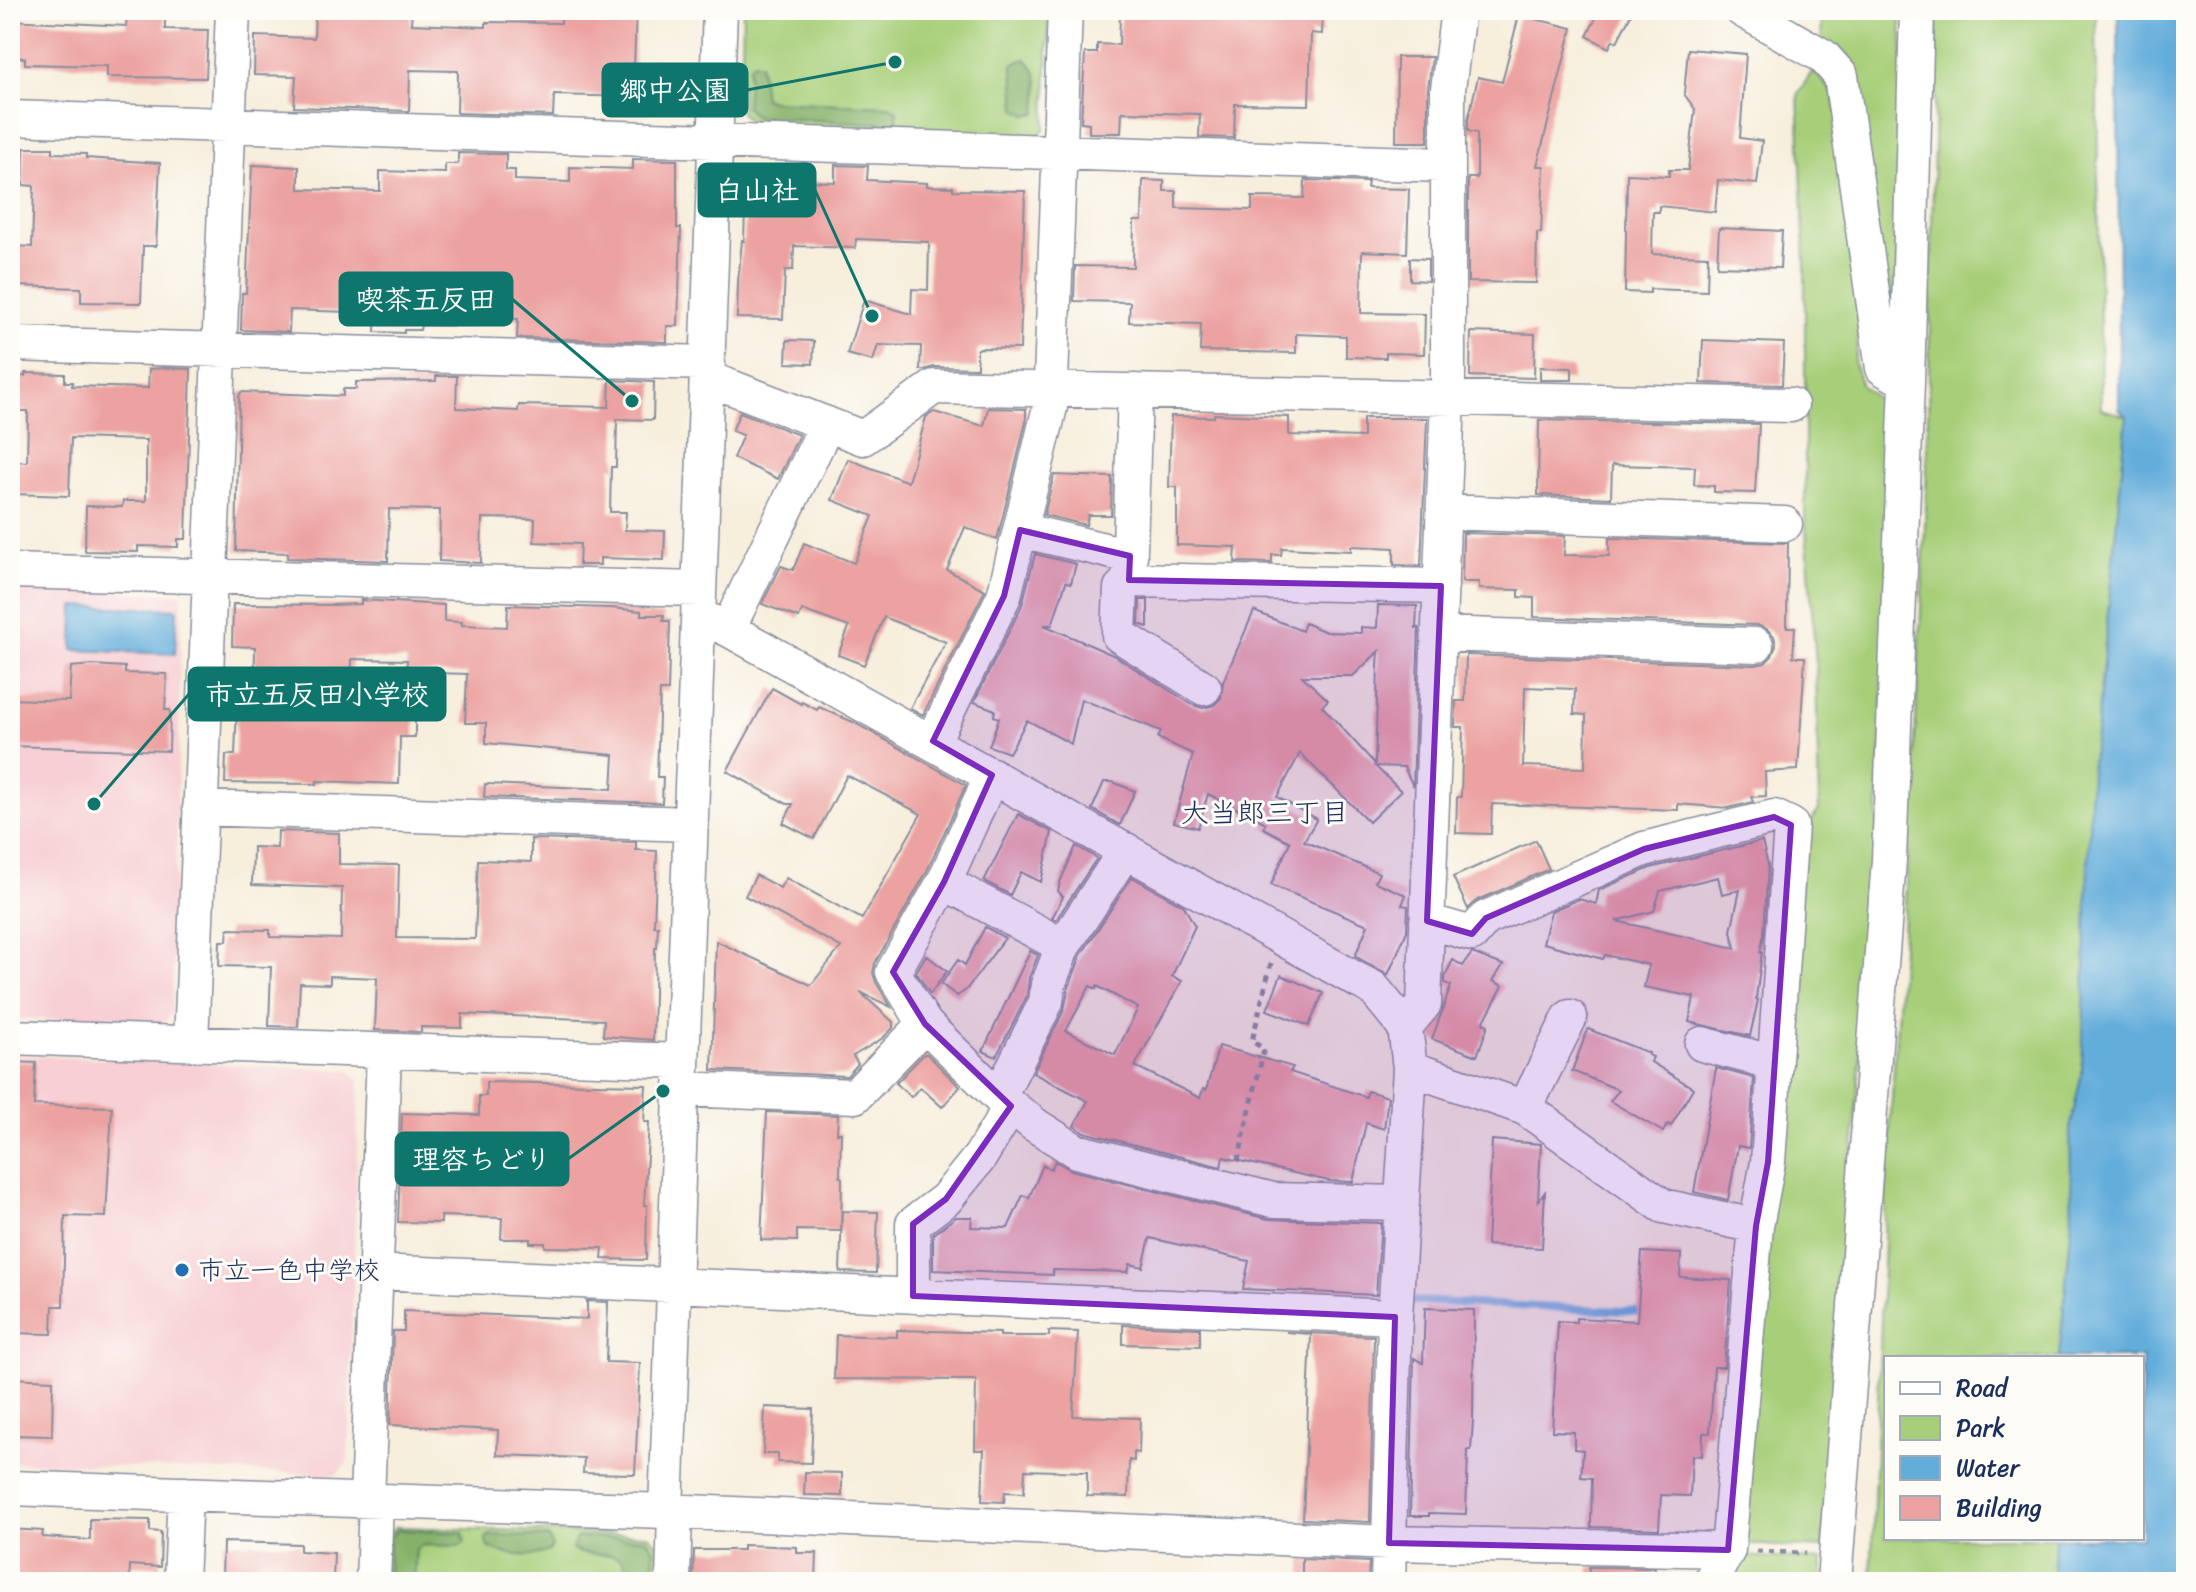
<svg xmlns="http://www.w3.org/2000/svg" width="2196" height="1592" font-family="Sriracha,'Klee One',sans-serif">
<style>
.built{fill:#f7cfd4}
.green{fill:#a7cf79;stroke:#617f6c;stroke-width:2}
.forest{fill:#85b269;stroke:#507064;stroke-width:2}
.water{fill:#63addb;stroke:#3f6e9c;stroke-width:2}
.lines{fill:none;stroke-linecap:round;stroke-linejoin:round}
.stream{stroke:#63addb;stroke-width:8}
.building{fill:#eca2a0;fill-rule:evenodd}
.minor-casing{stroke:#898e9d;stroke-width:37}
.path{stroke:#898e9d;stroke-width:5;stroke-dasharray:6 6;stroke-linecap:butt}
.minor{stroke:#fff;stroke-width:34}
.marked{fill:#7b2cbf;fill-opacity:0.2;stroke:#7b2cbf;stroke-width:6;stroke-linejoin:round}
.poi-dot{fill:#1f6fb2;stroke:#fdfcf7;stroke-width:3}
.labels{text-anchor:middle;stroke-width:6;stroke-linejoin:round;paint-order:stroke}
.poi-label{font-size:26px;fill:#1b2f5e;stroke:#fdfcf7;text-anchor:start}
.neighbourhood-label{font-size:28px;fill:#1b2f5e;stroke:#fdfcf7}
.leader{fill:none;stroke:#0f766e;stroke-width:3}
.callout-dot{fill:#0f766e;stroke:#fdfcf7;stroke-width:3}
.callout{fill:#0f766e;stroke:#0f766e;stroke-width:3}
.callout-label{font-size:28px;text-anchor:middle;font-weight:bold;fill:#fff}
</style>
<rect width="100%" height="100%" fill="#fdfcf7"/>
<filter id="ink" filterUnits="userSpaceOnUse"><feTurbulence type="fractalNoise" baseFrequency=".0125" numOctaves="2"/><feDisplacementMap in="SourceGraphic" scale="16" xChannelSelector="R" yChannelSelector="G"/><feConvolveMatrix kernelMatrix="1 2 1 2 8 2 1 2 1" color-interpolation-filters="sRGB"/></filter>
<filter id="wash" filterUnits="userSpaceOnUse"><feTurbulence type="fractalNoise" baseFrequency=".006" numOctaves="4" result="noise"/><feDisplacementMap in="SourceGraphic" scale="32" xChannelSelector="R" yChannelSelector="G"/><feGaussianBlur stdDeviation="1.8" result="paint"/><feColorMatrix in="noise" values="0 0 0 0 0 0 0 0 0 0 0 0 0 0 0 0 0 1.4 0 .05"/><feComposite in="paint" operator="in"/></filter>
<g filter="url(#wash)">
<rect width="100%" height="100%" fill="#f7eedc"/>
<!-- built -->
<path class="built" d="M10,588l172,6 -10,420 -9,9 -153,-5z
M10,1055l339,15 10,10 -11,381 -12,14 -326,-13z"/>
<!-- green -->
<path class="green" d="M743,10h306l-4,118 -8,10 -282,-10 -14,-15z
M1821,10h79l3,41 -7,306 -74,-308z
M1937,10h159l5,399 26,7 -31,319 -14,337 -12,57 2,91 -13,138h-173v180h169l-1,44h-183l15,-393 27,-408 13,-275z
M1813,70l25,29 26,205 -10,59 8,23 15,13 17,23 -18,435 -54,691 -81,-4 64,-715 14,-19 -3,-146 -11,-149v-253l-7,-168z
M396,1527l252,8 11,10v37h-275l1,-45z
M1739,1556l83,4v22h-86z"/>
<!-- forest -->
<path class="forest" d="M1026,59c17,15 12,34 11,54l-10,2 -11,-6 -3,-40v-5z
M754,62l6,2 4,34 8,3 117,5 8,5v13l-142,-7 -9,-10 3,-41z
M398,1530l65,3 2,9 -5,4 -37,-1 -7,4 -2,30 -8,3 -18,-6 1,-38z
M490,1535l58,2 4,8 -2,5c-14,9 -50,6 -63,-4l-1,-8z
M582,1537l64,2 8,10v33h-26c0,-44 -33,-18 -56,-33l4,-11z"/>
<!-- water -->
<path class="water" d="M2118,10h68v1572h-132l-1,-3 2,-41h87v-180h-83l13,-138 -2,-91 12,-57 9,-310 5,-27 31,-319 -8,-7z
M74,606l103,3 -2,45 -102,-4z"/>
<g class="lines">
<!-- stream -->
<path class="stream" d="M1414,1301l231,11"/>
</g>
<g id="blocks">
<!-- building -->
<path class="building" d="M315,10h97l-1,14 75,3v-5l75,1v-13h75l-3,87 -79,-2 -1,21 -96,-3 1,-42 -48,-1 -1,41 -115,-4 2,-31 -42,-1 1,-39 59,2z
M1134,10h189l-1,24 -11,-1 -2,72 -74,-1 -1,34 -35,-1 1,-23 -78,-2 -1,21h-32v-10l-8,-1 4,-69h12v-9l22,1 1,-31 14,1z
M1600,10h33l-16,32 -4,-2 -4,8 -22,-12z
M127,14l38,1v14l43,1 -2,48 -99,-1v-11l-82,-2v-6l-15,-1v-37l116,6z
M1519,15l53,13 -35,138h7l-3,67h-4l-1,50 -68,-1v-104h9v-45l-9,-2v-11l10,-43 24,5z
M1688,49l58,5 -6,84 22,3 -5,43 -39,-4 -3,32 -56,-6v6h-6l-1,42 56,2 -1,35 -57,-2v4l-25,-1 2,-118 42,2v-6h19l7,-61 -11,-15z
M1397,57h35l-4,32v53h-32z
M24,148h29v5l33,1v4l74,5 -4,83h-13l-2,57 -60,-1v-14l-64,-2 1,-40 14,1 2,-61 -11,-1z
M458,153l48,1v16h9v10l55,2v-15l63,2v-10l44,1v68h4l-3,98h-11v16l-150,-4 1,-19 -46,-1v8l-51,-1 -1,5h-16v3l-29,-1 1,-19 -86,-3 -1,22 -48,-2 1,-37h4l6,-128 47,2v22l81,2v-20l65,2v-9h13z
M835,165l33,1 -1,14 60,3v3l26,1v3l72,1 -5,158 -40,-1 -3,2v18l-43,-1 -10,3h-4l1,-24 -43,-1 -5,16 -26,-7 17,-54 47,14 1,-25 16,1 1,-48 -73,-3 -1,9 -61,-2 -1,24h-8l-2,49 -46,-1 1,-36 4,-42 2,1 2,-62 89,3z
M1143,180l21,1v10h12v17l76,2v-13l52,1 1,-18 63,2 -1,6 42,1 -2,64 -45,-2 -1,62 64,1 -1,40 -38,-1v5l-40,-1v-21l-50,-2v19l-96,-2 1,-27 -72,-2 1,-20 -56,-1 1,-35 58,1 1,-46h8z
M1719,228l63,3 -2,37 -63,-2z
M1410,258l18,1v22l-18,-1z
M1471,332l64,2 -1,44 -64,-2z
M787,340l27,1 -1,23 -27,-1z
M1703,340l81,3 -2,42 -81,-2z
M1540,367l32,1v12h-32z
M164,368l27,1 -5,170h-8v8l-40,-1v6l-53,-1 1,-45 36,1 1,-6h23v-61l-75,-2 -2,58 -56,-2 1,-33 13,1 1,-51h-18v-36l15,1v-3l40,1v8h8l-1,4 76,2 1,-19z
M436,376h21l-1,32 62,3 1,-6 90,2 1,-27 44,2 -1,38 -36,-1 -1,48h-5l-1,45h16l-1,18 40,1 -1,29 -64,-2v7h-21l1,-21 -46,-2 1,-23 -53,-1 -1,45 -42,-2 1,-51 -51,-1 -1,52 -101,-3 1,-5 -52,-2 3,-155 2,-4 102,4v-7h13v-7l80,-1z
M988,408l38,1v13l-29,118 -32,-13 -18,43 38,20 -62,125 -13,-7 36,-66 -62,-25 -20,48 -26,-10 11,-28 -47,-17 -3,8 -37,-14 19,-38 12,4 11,-27 50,20 19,-47 -41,-16 16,-41 60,23 18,-65 8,-5 50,14z
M740,412l59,23 -21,44 -45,-21 10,-23 -11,-4z
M1214,414l75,3v18l74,2v-19h64l-6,148 -27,-1v-17l-43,-2v5l-69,-3 -1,7h-9v8l-37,-1 1,-15 -59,-2v-58h-8l2,-71 43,1z
M1539,420l220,4 -4,69 -41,-1v-6l-20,-1 1,-18 -83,-2 -1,33 -73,-3z
M1054,475l58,2 -1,38h-23l-2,10 -42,-10z
M1463,533l102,3 -1,19 45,1v-18l179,5 -1,84h8l-2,30h12l-7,113 -33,2 1,24 -15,1 2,5 -25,6 -50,-4v6l-186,-6 -1,30 -35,-1 1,-36h4l2,-70h-8l1,-26h9l1,-46 289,10 10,-2 7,-7 4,-11 -2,-9 -7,-7 -10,-4 -223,-8v-19l-15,-1v-7l-40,-1v-7h-17zM1525,687l50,2 -1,25 12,1 -1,53 -62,-2z
M1035,554l41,10 -5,19 -5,-1 -14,43h-8l71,31 78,49 10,3 11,-3 7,-7 2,-16 31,-71 48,20 3,-8 21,9 35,1v-6l16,1 1,-23 39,1 -1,22h3l-6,158 -9,-19 -29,-1 26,25 -32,31 -69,-69 -23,44 40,22 -13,22 75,32 -4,9 31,13 -4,10 6,1 -1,25 -19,44 -33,-19 13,-31 -97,-40 19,-43 -27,-14 3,-5 -58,-29 -10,34 -24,-6 19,-68 -35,-16 3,-7 -80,-32 -10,45 -44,-24 -18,33 -20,-7 10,-28 -5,-2 1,-6 -21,-8 48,-97zM1379,651l-1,14 -3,99 -53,-58 6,-6 -26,-24h51z
M361,600l83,5v16l18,1v3l45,2 1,-22 103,3 30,3v4h23l-1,6h7l-2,70h-8l-1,25 -2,61h6l-1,26 -178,-6 1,-13 127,5 2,-34 -128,-12v-20h-21l2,-49 -61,-2 1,-12 -55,-1 -1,42 64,2v34h-15l-1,47 -82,-3v3l-92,-1 1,-28h9l2,-49h17l1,-59 -23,-1 1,-42 101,1 27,-1z
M1140,600h8v27l-9,-3z
M92,665l33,2v6l42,1 -2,36h5l-1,41 -159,-5v-47l59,2 2,-34z
M772,688l29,16 1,-2 15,8 2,-3 34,15 113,63 -40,88 -51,90 -2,10 3,9 15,25 -31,-15 33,30v6l-10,10 -30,18 5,8 -11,12 -135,-6 4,-129 95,44 30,-38 -96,-51 11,-21 24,13 6,-10 76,41 59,-105 -74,-39 -33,64 -31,-16 10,-19h-6l-60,-33z
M1104,782h9l22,9 -15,34 -28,-16z
M1018,814l34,18 -11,50 -20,-10 -11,23 -26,-14z
M278,831l61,2v31l60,1 -2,73 78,1 3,-79 53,2v-23l105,3v8l21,1 -3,75h4l-1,22h-2l-2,92 -50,-4 1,-16 -142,-6v14l-41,-1v5l-46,-2 2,-52 -47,-2v8l-30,-1 -2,44 -29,-1 2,-59 -52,-1 1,-25h7l1,-12 42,1v7l71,2 1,-51 -90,-3 1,-38 24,1z
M1536,840l13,29 -71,31 -10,9 -15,-32z
M1762,841l6,24 -4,69 -4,18h2l-6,47 2,1 -8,36 -61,-14 5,-25 -50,-10 5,-22 -44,-10 -2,4 -60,-16 8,-32 28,-12 17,5 3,-14 51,-22zM1718,877l4,17 18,-4 -9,41 4,17 -119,-27 38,-10 6,-20z
M1076,846l21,12 -41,62 -4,-2 11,-21 -5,-6 2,-9z
M1132,877l52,29 11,20 -23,50 10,5 -47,85 65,32 3,-9 3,1 13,-44 74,21 -3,5 76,25 2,-6 20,6 -4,32 -18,-6 -13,59 -24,-1 -106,-24 -2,10 -137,-35 -10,-6 14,-25 -55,-28 31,-63 4,-20 13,-35zM1090,986l6,3 1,-3 41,22 -23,47 -49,-24z
M985,927l20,11 -39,52 -9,6 -16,-12 17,-24 7,5z
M1030,951l8,4 -9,23 -2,18 -31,61 -13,-6z
M1472,953l31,12 -10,16 10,5 -20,37 5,2 -11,31 -45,-17 19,-53 -6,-3v-7l8,-16 10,6z
M926,955l21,16 -17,23 -14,-22z
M1281,975l42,18 -14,33 -42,-16z
M1588,1029l61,24 -1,2 5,2 -2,5 42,26 -22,38 -3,-2 -5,8 -53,-31 9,-11 -47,-19z
M924,1054h3l33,33 -18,20 -22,-20 -9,10 -15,-14z
M10,1062l26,1 -2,42 78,2 -6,110 -41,-1 -2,90h-10l-1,28 -42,-1v-40h5l2,-62 -7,-1z
M1716,1068l38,10 -5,70 -11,-2 -10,54 -34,-8z
M486,1082l160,3 -2,37h5l-5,83h3l-1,55 -44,-1 1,-11 -58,-1v-4h-15v-4h-29l1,-21 -61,-2v7l-43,-1 4,-109 77,2v-19h7z
M767,1112l71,3 -1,18h4l-1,44 2,1 -1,53 -44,-1v11l-36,-1z
M1492,1140l49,4 -3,57 7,-9 -3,56 -55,-3z
M1055,1161l16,9 197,49 113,4 -5,72 -133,-6 6,-28 -99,-23 -7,29 -13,-3 -2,8 -75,-2v5l-120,-5v-36l23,-17h16l-1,10 37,1 15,-33 6,3 14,-33 8,4z
M842,1211l36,1 -2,61 -36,-1z
M1642,1252l39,2 -1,23 51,3 -7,87h-10l-4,66h-7l-1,23 -10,-1 -2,41 -29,-1 -2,34 -68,-2 1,-49 -11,-1 2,-27 -9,-1v-17l-22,-1 6,-110 18,1v-4l61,3z
M587,1301l21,1 -2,60 34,1 -5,111 -52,-1 1,-15 -87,-3 1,-25 -108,-5 3,-94h11v-20l183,8z
M1425,1308l49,2 -1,111 -2,29h-3l-2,64 -37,-1v3h-19l4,-158 9,5z
M1123,1325l77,3v18l-77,-2z
M897,1330l103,3v3h49v-5l29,1 -5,84 67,2 -1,35 -5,-1v9l-5,-1 -1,37 -41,-1v-24l-62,-2 -1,23 -19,-1 -1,10 -22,-1 2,-51h-9l1,-70 -142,-1 2,-44 61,2z
M1286,1332l88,4 -4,186 -67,-3 8,-185z
M10,1378l43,2 -1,56 -42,-1z
M765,1407l48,2 -2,54 -33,-1v-8h-15z
M805,1472l37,1v23l-38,-1z
M90,1519l60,1v11l11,1 -1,35 -30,-2 -1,17h-119v-53l33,2 -1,6 48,3z
M223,1542l77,2v7l34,2 -1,29 -111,-2z
M743,1545l54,2v6h20l-1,27 -123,2 1,-32h49z
M1302,1559l67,3 -1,20h-66z
M1589,1567l66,1 -1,14h-65z"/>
</g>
</g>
<g filter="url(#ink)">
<use href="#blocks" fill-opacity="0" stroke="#898e9d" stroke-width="2"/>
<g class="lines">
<!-- minor casing -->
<g class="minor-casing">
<path id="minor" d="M1742,10l81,46 18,20 42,292 24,14
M10,118l1437,47
M10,344l698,19
M707,378l156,60 71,-51 857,18
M1135,391l-6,189 312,6
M1444,512l341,12
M1020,530l110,26
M10,571l689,18
M1129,580l-8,8 -2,47 85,53
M699,616l29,13 631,352 14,7 32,39 5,41 -15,249 -7,265
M728,629l99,-205
M1439,634l317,11
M933,741l71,-145 46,-189 15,-397
M992,775l-48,107 -51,90 32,52 74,73 36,28 41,26 197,49 129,3
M200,808l491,16
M944,882l119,64
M1427,921l45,13 14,-16 158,-69 130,-32 17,8 -23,337 -12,64
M1405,1027l19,-23 24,-606v-309l10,-79
M10,1037l672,24
M191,1043l42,-1033
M1702,1044l73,19
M1410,1068l115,40 138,98 93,20 -28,324 -18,32
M681,1089l174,7 70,-72
M999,1097l47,-95 2,-17 15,-39 63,-96
M1525,1108l45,-91
M376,1272l1019,45
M913,1296v-72l33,-25 34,-42 31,-51
M10,1488l656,23 723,32 339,7
M367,1500l17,-448
M666,1511l54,-1501
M181,1582l4,-88
M373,1582l3,-81
M673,1582l2,-71
M1834,1582l55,-722 18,-478 10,-372"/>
</g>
<!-- path -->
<path class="path" d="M1238,1161l26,-112 -12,-8 19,-78
M1756,1551l50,2"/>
<!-- minor -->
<use href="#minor" class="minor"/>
</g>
</g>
<!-- marked area -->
<path class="marked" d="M1020,530l110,26 -1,24 312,6 -14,335 45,13 14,-16 158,-69 130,-32 17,8 -23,337 -12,64 -28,324 -339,-7 6,-226 -482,-21v-72l33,-25 65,-93 -86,-82 -32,-52 51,-90 48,-107 -59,-34 71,-145z"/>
<!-- markers -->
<circle class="poi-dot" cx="182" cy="1270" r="8"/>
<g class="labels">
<!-- poi labels -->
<g class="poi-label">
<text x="198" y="1279">市立一色中学校</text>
</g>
<!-- neighbourhood labels -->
<g class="neighbourhood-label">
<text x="1265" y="822">大当郎三丁目</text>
</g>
</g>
<!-- callouts -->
<path class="leader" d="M895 62L747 90M872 316L815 190M632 401L512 299M94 804L189 694M663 1091L568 1159"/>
<g class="callout-dot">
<circle cx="895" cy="62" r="8"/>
<circle cx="872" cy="316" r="8"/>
<circle cx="632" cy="401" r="8"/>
<circle cx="94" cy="804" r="8"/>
<circle cx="663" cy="1091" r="8"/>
</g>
<g class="callout">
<rect x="603" y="64" width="144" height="52" rx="8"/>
<rect x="699" y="164" width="116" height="52" rx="8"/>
<rect x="340" y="273" width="172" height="52" rx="8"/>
<rect x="189" y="668" width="256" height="52" rx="8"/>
<rect x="396" y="1133" width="172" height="52" rx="8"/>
</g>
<g class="callout-label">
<text x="675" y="100">郷中公園</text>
<text x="757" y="200">白山社</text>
<text x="426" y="309">喫茶五反田</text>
<text x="317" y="704">市立五反田小学校</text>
<text x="482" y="1169">理容ちどり</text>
</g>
<!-- margin -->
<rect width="2196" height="1592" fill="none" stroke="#fdfcf7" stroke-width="40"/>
<!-- legend -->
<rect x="1884" y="1356" width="260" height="184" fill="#fdfcf7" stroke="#a3aaba" stroke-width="2"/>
<rect x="1900" y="1382" width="40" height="12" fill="#ffffff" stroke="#a3aaba" stroke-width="2"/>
<text x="1956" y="1396" font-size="24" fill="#1b2f5e">Road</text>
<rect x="1900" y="1416" width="40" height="24" fill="#a7cf79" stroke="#a3aaba" stroke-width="2"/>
<text x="1956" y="1436" font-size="24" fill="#1b2f5e">Park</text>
<rect x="1900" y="1456" width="40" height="24" fill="#63addb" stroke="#a3aaba" stroke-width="2"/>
<text x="1956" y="1476" font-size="24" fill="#1b2f5e">Water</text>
<rect x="1900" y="1496" width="40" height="24" fill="#eca2a0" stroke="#a3aaba" stroke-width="2"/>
<text x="1956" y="1516" font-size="24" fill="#1b2f5e">Building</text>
</svg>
